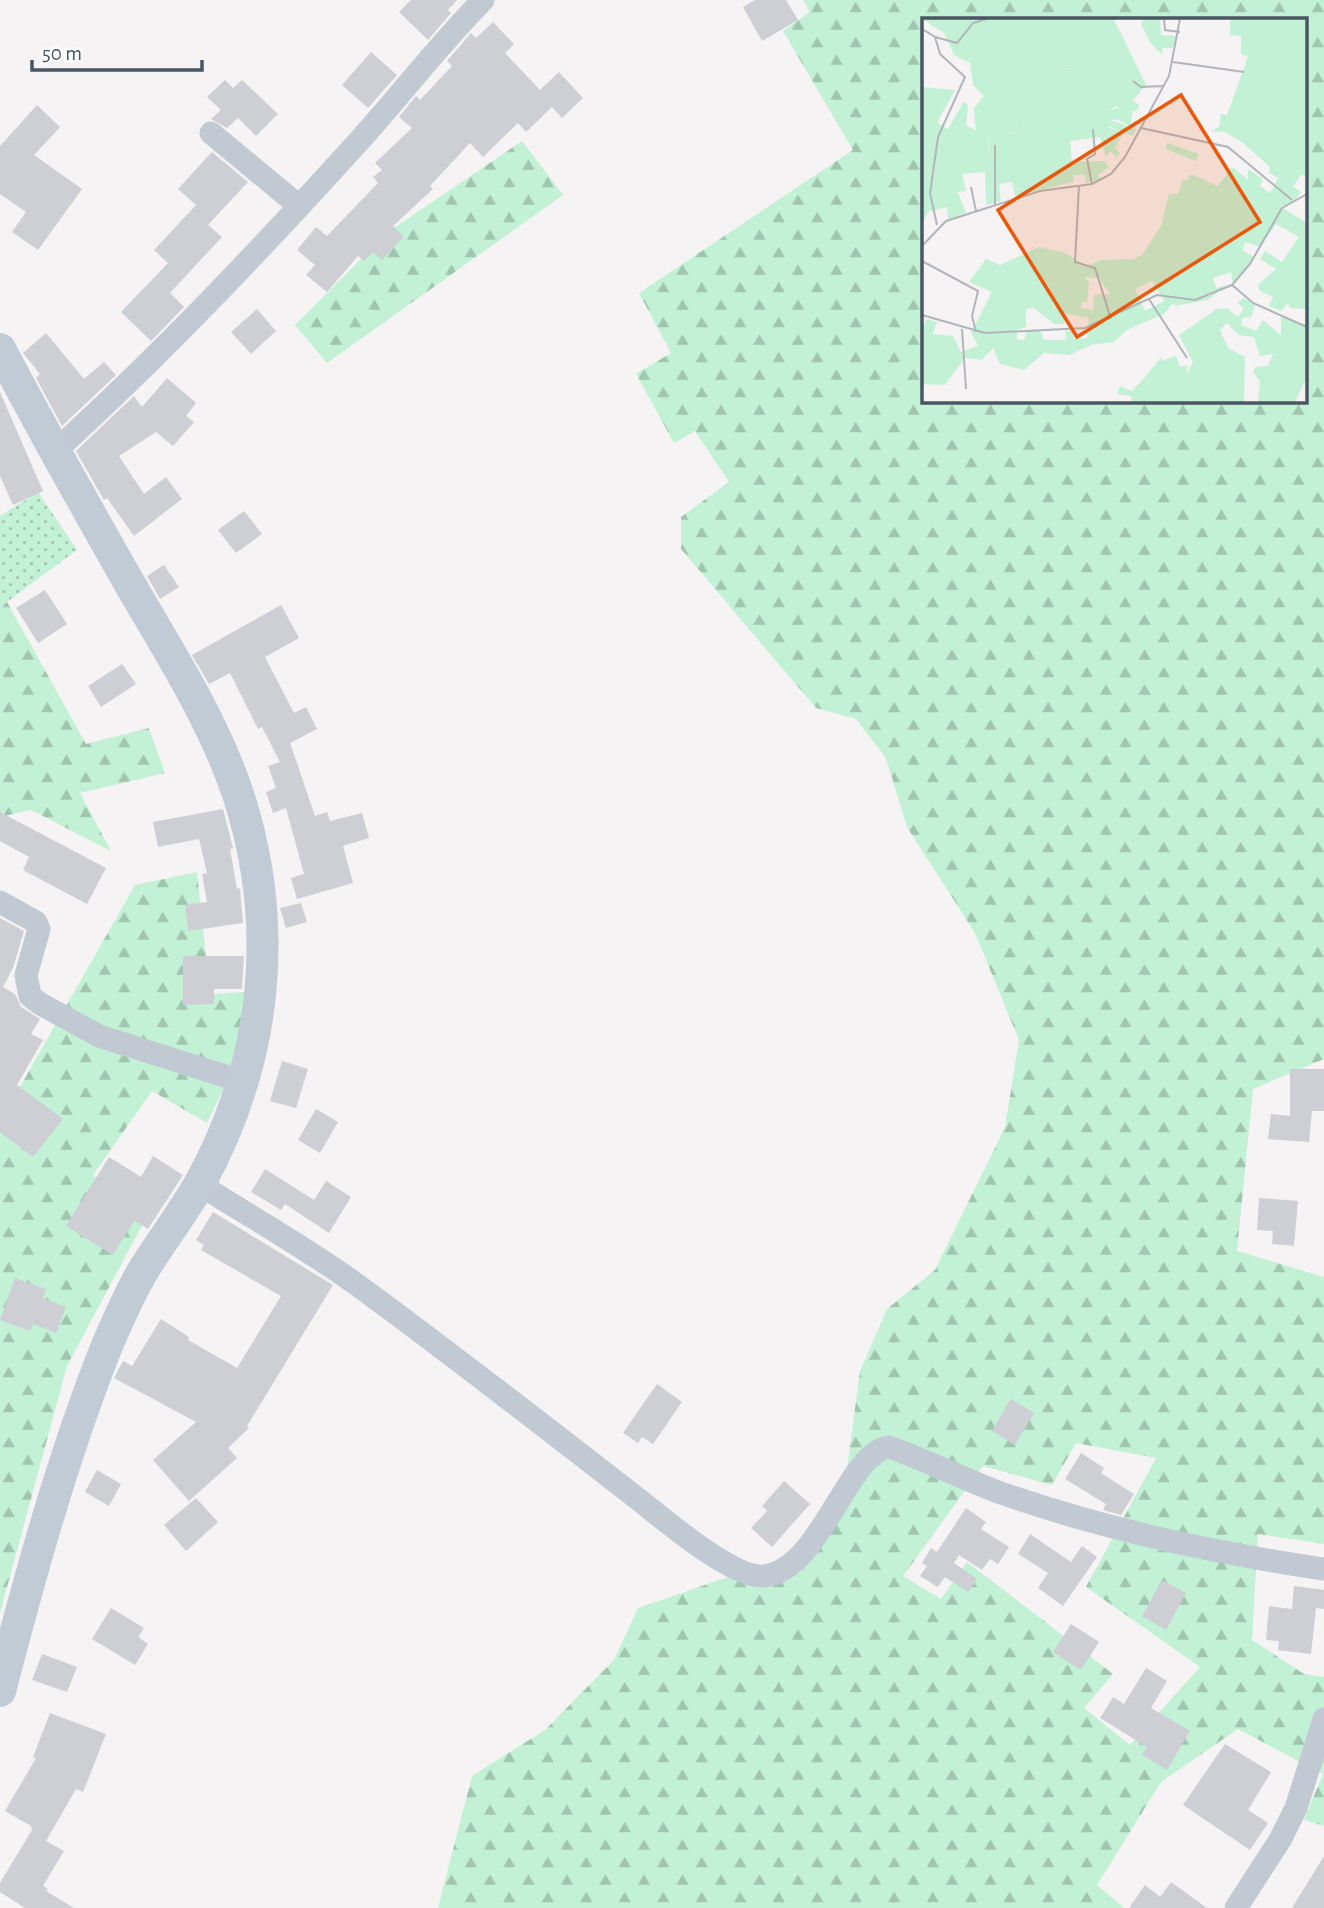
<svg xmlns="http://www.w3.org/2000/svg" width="1324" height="1908" font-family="'Alegreya Sans',sans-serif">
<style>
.grass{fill:url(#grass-dots)}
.forest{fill:url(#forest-firs);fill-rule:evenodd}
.building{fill:#cdcfd5}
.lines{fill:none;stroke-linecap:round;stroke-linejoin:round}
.street{stroke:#c1cad2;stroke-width:23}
.secondary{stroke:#c1cbd6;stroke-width:32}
.inset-road{fill:none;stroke:#b1b4b9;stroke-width:2}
.view{fill:#e8590c;fill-opacity:0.15;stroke:#e8590c;stroke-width:3.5}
.inset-edge{fill:none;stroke:#4a5661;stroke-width:3.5}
</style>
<defs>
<pattern id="grass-dots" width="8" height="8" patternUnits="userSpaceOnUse" patternTransform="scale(1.75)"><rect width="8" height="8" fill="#c3f1d5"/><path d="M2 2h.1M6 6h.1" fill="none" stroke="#a0c6b0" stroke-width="1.8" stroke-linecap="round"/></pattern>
<pattern id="forest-firs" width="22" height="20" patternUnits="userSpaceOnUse" patternTransform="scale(1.75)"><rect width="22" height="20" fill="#c3f1d5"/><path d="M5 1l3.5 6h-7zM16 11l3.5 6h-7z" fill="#a0c6b0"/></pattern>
</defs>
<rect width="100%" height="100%" fill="#f5f3f3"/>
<!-- grass -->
<path class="grass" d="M38,492l39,58 -77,57v-91z"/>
<!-- forest -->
<path class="forest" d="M803,0h521v1059l-71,30 -16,162 87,26v267l-66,-10 -6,106 52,34 20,3v149l-20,-6 19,-46 -85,-45 -77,53 -64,103 27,23h-686l34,-132 73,-46 69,-70 24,-52 87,-30 55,-7 62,-64 18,-136 27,-62 48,-39 70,-143 14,-87 -44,-107 -68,-106 -21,-69 -30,-39 -40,-11 -135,-159v-32l48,-35 -34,-51 -21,12 -38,-69 35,-21 -32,-60 214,-143 -70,-119 27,-19zM923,19h382v382h-382zM1076,1443l80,15 -70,129 114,80 -70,78 -46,-37 29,-34 -146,-112 -26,37 -38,-23 80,-110 69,19z
M522,141l41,54 -236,168 -32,-38 93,-93z
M7,602l79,142 63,-16 16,45 -85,20 31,58 -80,-41 -31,7v-210z
M197,872l13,122 39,-2 -13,71 -29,60 -55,-32 -59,84 53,43 -79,148 -67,247v-491l135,-237z"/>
<!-- building -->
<path class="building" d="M411,0h46l-9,10 3,3 -23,27 -29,-28z
M755,0h31l12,20 -36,21 -19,-34z
M493,22l21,22 -9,9 35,37 19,-18 24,26 -21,20 -10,-11 -26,25 -8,-9 -35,34 -13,-14 -40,43 3,3 -40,37 11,11 -22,23 -9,-8 -9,9 -6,-5 -31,36 -21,-17 9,-10 -18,-15 19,-23 11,9 51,-53 -5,-6 9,-7 -7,-7 37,-35 -13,-11 17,-21 4,4 32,-34 -5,-5 24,-28 5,5z
M371,52l26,23 -29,33 -26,-23z
M225,80l8,8 9,-8 36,34 -22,22 -18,-18 -11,10 -16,-9 10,-9 -14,-13z
M37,105l23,22 -26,28 48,34 -44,61 -26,-18 14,-20 -26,-18v-48z
M212,152l36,30 -40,43 14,12 -52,56 14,14 -33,34 -30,-29 47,-49 -14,-13 42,-45 -18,-16z
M257,309l19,22 -25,23 -20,-22z
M46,333l38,46 20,-17 12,13 -54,51 -26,-48 4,-4 -17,-21z
M167,378l29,25 -10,13 8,6 -21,24 -17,-14 -37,24 25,38 22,-17 16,22 -48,37 -27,-38 -3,2 -28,-49 58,-55 8,11z
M0,392l43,99 -30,14 -13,-29z
M244,511l18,23 -26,19 -18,-23z
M164,565l15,22 -19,12 -13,-23z
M45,590l22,34 -29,19 -22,-35z
M281,605l18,33 -34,19 29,56 12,-6 11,22 -27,14 25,73 12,-4 3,9 32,-8 7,25 -26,8 10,37 -56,16 -6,-21 13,-4 -18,-66 -13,5 -7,-21 10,-4 -8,-22 12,-4 -18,-35 -4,2 -28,-56 -21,11 -17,-29z
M122,664l14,20 -35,23 -13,-21z
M223,809l10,39 -3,1 7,40 3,-1 3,35 -55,8 -3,-26 22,-3 -5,-28 5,-1 -8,-34 -41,8 -5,-25z
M0,812l106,56 -19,36 -64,-34 6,-13 -29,-16z
M301,903l6,19 -21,6 -6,-20z
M0,918l24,13 -11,37 -10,19 12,7 6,13 19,12 -9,15 12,6 -26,45 46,34 -30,38 -33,-25z
M183,956h61l-2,33h-28v15l-31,1z
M282,1061l26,8 -12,39 -26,-7z
M1290,1069h34v42h-12l-3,31 -41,-3 3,-25 19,2z
M316,1109l22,13 -18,31 -22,-13z
M153,1156l30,19 -35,54 -14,-8 -21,34 -47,-29 43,-69 32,20z
M265,1169l49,31 12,-19 25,16 -22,36 -44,-29 -4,6 -30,-18z
M1259,1198l39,3 -4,45 -22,-2 1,-13 -16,-1z
M213,1212l120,73 -86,141 2,2 -21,20 9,10 -48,43 -36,-41 43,-38 -82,-44 9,-17 9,5 29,-47 28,18 -1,3 49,28 44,-72 -80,-46 3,-5 -8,-5z
M15,1278l31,11 -3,9 23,9 -10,26 -23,-9 -3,7 -30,-11z
M657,1384l25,18 -29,42 -11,-7 -4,6 -15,-10z
M1011,1399l23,14 -19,32 -23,-14z
M1081,1453l23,15 -3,5 33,21 -13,21 -18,-5 3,-6 -41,-25z
M97,1470l24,14 -12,22 -24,-14z
M784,1481l26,23 -38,43 -21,-19 16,-17 -5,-5z
M196,1498l22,24 -32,29 -22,-26z
M966,1508l20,14 -5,7 28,18 -11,17 -8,-5 -8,11 -23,-15 -5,8 23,16 -9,13 -23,-15 -7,10 -18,-11 7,-10 -5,-3 9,-15 6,4z
M1030,1534l41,28 11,-16 15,11 -34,49 -25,-18 10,-15 -30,-19z
M1162,1580l24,13 -20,37 -24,-14z
M1294,1586l30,4v19l-8,-1 -5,46 -33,-4 1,-9 -13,-1 3,-34 23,3z
M111,1608l33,20 -6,9 10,7 -13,21 -43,-26z
M1071,1624l28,18 -18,28 -28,-18z
M42,1654l35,13 -10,25 -35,-12z
M1146,1668l21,13 -16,27 39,23 -23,39 -25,-15 5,-8 -47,-29 13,-21 11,7z
M50,1713l56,21 -23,58 -7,-3 -30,52 18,10 -21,35 5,3 -2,2 28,17h-49l-25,-16v-9l32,-53 -1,-4 -26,-15 31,-53 -3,-1z
M1225,1744l46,28 -23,38 20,13 -18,27 -67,-45z
M1324,1856v52h-32z
M1171,1882l36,26h-78l16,-23 15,12z"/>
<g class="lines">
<!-- street -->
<path class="street" d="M211,133l88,73
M54,452c108,-98 208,-204 306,-312 42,-47 79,-95 123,-140
M0,902l36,20 3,7 -13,46 4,21 9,7 60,33 145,46
M199,1184c52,33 107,64 157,100 97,71 192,145 287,219 24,19 91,76 121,73 57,-6 84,-125 125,-129 37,13 72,31 109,45 105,37 216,61 326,77
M1236,1908l44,-68 16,-32 28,-89"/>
<!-- secondary -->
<path class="secondary" d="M0,349c42,80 86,158 131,237 39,67 82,134 107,208 43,132 29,267 -38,389 -17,30 -38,57 -56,86 -15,25 -27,53 -38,79 -44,111 -76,228 -106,343"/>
</g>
<!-- overview -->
<g transform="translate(922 18)">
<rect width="385" height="385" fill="#f5f3f3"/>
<path d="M157,47l60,40 -2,6 -11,1 -10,-6 -7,4 1,10 26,9 -3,7 -23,-9 -12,3 2,7 -30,4 -1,-17 -6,-5 13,-5 -11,-9 -17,32 -8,-4 -40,19v10l-12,-1 1,-23 32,-7 5,-17 13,-4 21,-18 -17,-15 14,-11zM254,338l4,11 8,-2 -2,10 21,27h-41l-11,-12 -9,-14 15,-19 1,4z" fill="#c3f1d5"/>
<path d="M0,1h192l32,66 -13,15 -13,-4 -41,-31 -22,1 -14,11 17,11v4l-21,19 -13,3 -5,17 -32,7 -1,7v16l12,1 -1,-10 41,-19 8,4 -2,-22 19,-10 12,10 -14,4 6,5 3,38 32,-1 5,6 -11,8 3,4 -15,4 -1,-8h-11l-1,7 -58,14 -3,-14 -13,2 2,17 -15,4 -1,-33 -23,2 4,17 -8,1 8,21 -18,6 -1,-12 -18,4 -7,13v-137l33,3 -18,33 11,6 16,-28 4,4 -2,20 10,6 -2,-23 10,-12 -11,-11 -3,-22 -16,-8 -10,-22zM222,1h16l1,16 15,1 -3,12h-11l1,7 -12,-11 -10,-20zM308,1h77v157l-6,-1 -8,12 8,5 -6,8 -14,7 26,16v92l-2,-6 -15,-1 -2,-5 -7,8 -12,-5 4,-9 -13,-6 -2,-6 18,-16 -16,-10 5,-8 17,11 17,-25 -23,-13 -16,23 -15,-5 -3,8 12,7 -21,27 -2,-12 -18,6 3,10 11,-3 -19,15 -33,6 -2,-3 -9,11 -37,16 -13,12 -23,3 -22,10 -25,-2 -20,17 -24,-6 -7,-16 -11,12 -17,-2 -20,27 -23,-1v-57l5,-8 10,3 -4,12 20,2 8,16 17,-6 -7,-13 21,-41 -23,-10 17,-23 14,6 39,-18 26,6 22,13 14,-6 32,-1 9,-4 19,-29 8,-32h9l5,-15 4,2 4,-7 27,12 14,-19 16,13v-11l15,10 -3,7 10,7 8,-15 -9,-5 1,-6 -28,-25 -17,-10 -14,-1 8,-4 2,-13 6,1 21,-58 -7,-3v-18l-11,-1zM162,259l15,1 11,16 -16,1 -1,15 -12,-2 1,-6h5l2,-20zM230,263l12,20 -19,10 -10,-22zM112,290l20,16h10l2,-10 23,4 -2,20 -13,1 -2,-8h-7l1,9h-22l-4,-10 -14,1 -1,8 -8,1v-10l9,-3v-18zM178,88l9,4 13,-3 4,5 7,-3 -3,17 -14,-7 -11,3 -6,-7zM180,108l22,6 -9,16 5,5 -3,5 -7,-7 -4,6 -8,-27zM245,125l32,11 -3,7 -30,-12zM322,280l11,7 -4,12 -9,1 -1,7 15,6 7,-11 18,15v-18l26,8v52l-12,25h-37l2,-20 -7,-10 2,-5 13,-1 5,-12 -13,2 -6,-19 -15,-2 -12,-12 -7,7 8,18 17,9 -1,45h-37l-21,-27 7,-13 -14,-27 38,-26 10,-1 11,9 5,-8 -5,-7zM224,358l20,26h-34l-1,-6 -13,-2 2,-8 12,5z" fill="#c3f1d5" fill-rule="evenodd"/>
<path class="inset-road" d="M242,1l1,11 15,2M0,11l13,8 5,17 25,23 -27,60 -8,56 7,32M13,19l22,6 16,-20 13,-4M251,44l71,10M211,63l8,6 22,-1M219,110l87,19 64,53M170,166l-5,-25 8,-5 -2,-25M157,168l-4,76 20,6 16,51M49,169l5,24M73,187v-60M0,228l24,-25 94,-30 52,-7 19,-10 14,-17 44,-81 11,-57M0,243l56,30 -6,25 4,16M310,267l18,-21 32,-56 25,-14M227,281l38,59M0,297l63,18 100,-5 72,-33 38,5 37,-15 21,18 54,24M40,311l4,60"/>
<path class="view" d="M259,77l79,127 -183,115 -79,-127z"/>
<rect width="385" height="385" class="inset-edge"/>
</g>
<!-- scale -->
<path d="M32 60v10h170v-10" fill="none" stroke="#4a5661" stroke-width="3.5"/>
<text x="42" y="60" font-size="21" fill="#4a5661" stroke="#ffffff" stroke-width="5" paint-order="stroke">50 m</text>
</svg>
